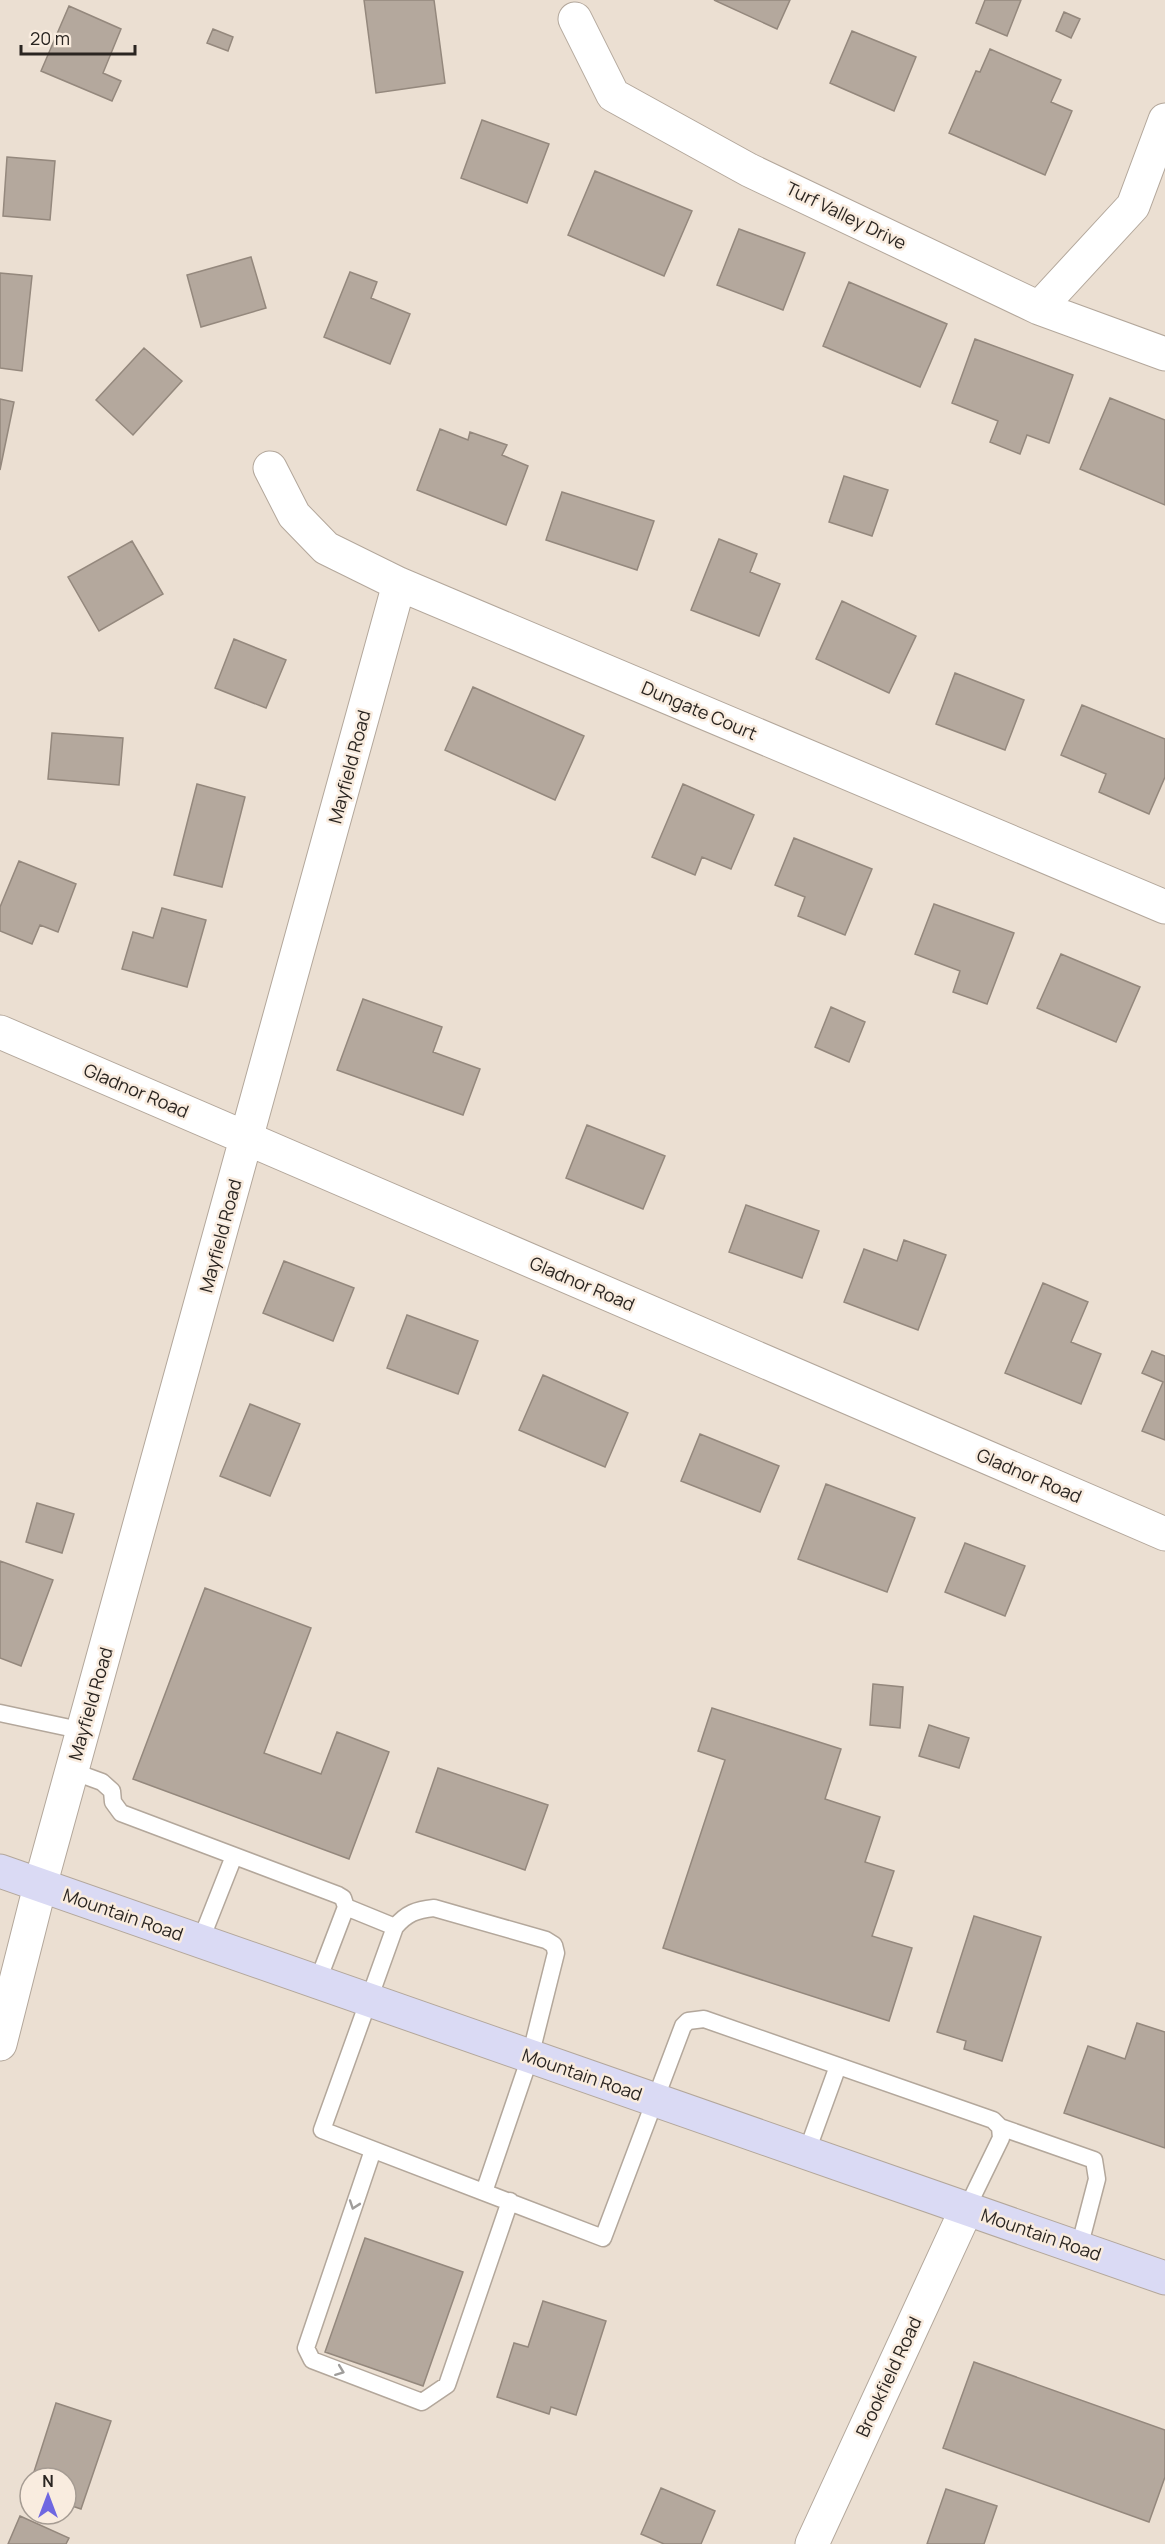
<svg xmlns="http://www.w3.org/2000/svg" width="1165" height="2544" font-family="Manrope,sans-serif">
<style>
.building{fill:#b4a89d;stroke:#94887d;stroke-width:1.5}
.lines{fill:none;stroke-linecap:round;stroke-linejoin:round}
.lane-casing{stroke:#b3a79b;stroke-width:19}
.street-casing{stroke:#b3a79b;stroke-width:35}
.secondary-casing{stroke:#b3a79b;stroke-width:35}
.lane{stroke:#fff;stroke-width:16}
.street{stroke:#fff;stroke-width:33}
.secondary{stroke:#dadaf4;stroke-width:33}
.oneway{stroke:#9f9d9b}
.labels{text-anchor:middle;stroke-width:5;stroke-linejoin:round;paint-order:stroke}
.street-label{font-size:18px;fill:#2a2521;stroke:#f9ecdf}
</style>
<rect width="100%" height="100%" fill="#ebdfd2"/>
<!-- building -->
<path class="building" d="M364,0h70l11,83 -69,10z
M714,0h76l-13,29z
M985,0h36l-14,36 -31,-13z
M69,6l52,23 -18,44 18,8 -9,20 -71,-30z
M1064,12l16,7 -9,19 -15,-7z
M213,29l20,8 -5,14 -21,-8z
M852,31l64,26 -22,54 -64,-28z
M990,49l71,31 -10,22 21,9 -27,64 -96,-42 27,-62 4,1z
M482,120l67,24 -22,59 -66,-25z
M7,157l48,4 -5,59 -47,-4z
M595,171l97,40 -28,65 -96,-41z
M739,229l66,24 -22,57 -66,-25z
M251,257l15,51 -65,19 -14,-52z
M350,272l27,10 -6,16 39,16 -20,50 -66,-27z
M0,273l32,3 -10,95 -22,-3z
M849,282l98,42 -27,63 -97,-41z
M975,339l98,36 -24,68 -22,-8 -7,19 -30,-12 8,-21 -46,-18z
M144,348l38,33 -49,54 -37,-35z
M1110,398l55,22v85l-85,-36z
M0,399l14,3 -14,68z
M440,429l28,11 2,-8 37,13 -5,10 26,11 -22,59 -89,-35z
M844,476l44,14 -16,46 -43,-14z
M562,492l92,29 -17,49 -91,-30z
M719,539l38,15 -7,18 30,12 -21,52 -68,-26z
M132,541l31,53 -64,37 -31,-54z
M842,601l74,35 -27,57 -73,-34z
M234,639l52,21 -20,48 -51,-20z
M955,673l69,27 -19,50 -69,-26z
M473,687l111,49 -29,64 -110,-50z
M1082,705l83,34v38l-16,37 -50,-22 7,-18 -45,-19z
M52,733l71,5 -4,47 -71,-6z
M197,784l48,13 -23,90 -48,-12z
M683,784l71,31 -23,54 -29,-12 -7,18 -43,-18z
M794,838l78,31 -27,66 -47,-19 7,-19 -30,-12z
M19,861l57,23 -18,48 -18,-7 -8,19 -32,-13v-24z
M934,904l80,29 -27,71 -34,-12 7,-21 -45,-17z
M162,908l44,12 -19,67 -65,-18 11,-37 20,6z
M1061,954l79,33 -24,55 -79,-34z
M363,999l79,28 -9,25 47,17 -17,46 -126,-45z
M831,1007l34,15 -16,40 -34,-15z
M587,1125l78,31 -22,53 -77,-31z
M746,1205l73,26 -17,47 -73,-26z
M904,1240l42,15 -28,75 -74,-28 20,-53 33,12z
M284,1261l70,27 -21,53 -70,-28z
M1043,1283l45,19 -17,40 30,12 -20,50 -76,-31z
M407,1315l71,26 -20,53 -71,-26z
M1152,1351l13,5v84l-23,-9 21,-49 -21,-9z
M543,1375l85,38 -23,54 -86,-37z
M250,1404l50,20 -30,72 -50,-20z
M700,1434l79,32 -19,46 -79,-31z
M826,1484l89,34 -28,74 -89,-33z
M37,1503l37,11 -12,39 -36,-11z
M965,1543l60,23 -20,50 -60,-24z
M0,1561l53,19 -32,86 -21,-8z
M205,1588l106,40 -47,125 57,21 16,-42 52,20 -40,107 -216,-80z
M873,1684l30,3 -3,41 -30,-3z
M712,1708l129,41 -16,50 55,18 -15,45 29,9 -22,65 40,12 -23,73 -226,-73 62,-188 -27,-9z
M929,1725l40,13 -10,30 -40,-12z
M438,1768l110,37 -23,65 -109,-38z
M974,1916l67,21 -39,124 -38,-12 2,-8 -29,-9z
M1137,2023l28,9v116l-101,-35 24,-67 37,13z
M365,2238l98,34 -40,114 -98,-34z
M543,2301l63,20 -30,94 -25,-8 -2,7 -52,-17 17,-54 14,4z
M974,2362l191,68v47l-16,45 -206,-74z
M56,2403l55,18 -30,88 -15,-5v-26h-34z
M661,2488l54,23 -14,33h-37l-23,-10z
M946,2489l51,17 -13,38h-57z
M20,2516l49,22 -3,6h-58z"/>
<g class="lines">
<!-- lane casing -->
<g class="lane-casing">
<path id="lane" d="M0,1713l84,18
M72,1771l30,11 10,9 1,11 8,11 217,82 5,3 3,9 -29,76
M346,1907l49,20
M200,1942l34,-86
M1000,2127l94,33 3,19 -18,69
M373,2150l-67,198 6,12 110,42 25,-17 63,-184
M806,2154l32,-88
M484,2192l46,-135 26,-104 -2,-8 -8,-5 -112,-32c-18,2 -27,5 -39,19l-73,203 281,108 80,-212 5,-5 16,-2 289,101 7,7 1,11 -35,72"/>
</g>
<!-- street casing -->
<g class="street-casing">
<path id="street" d="M575,19l38,76 136,75 290,138 126,46
M1039,308l94,-102 32,-86
M270,468l24,47 32,33 73,36 766,323
M0,1032l1165,502
M0,2044l40,-158 359,-1302
M812,2544l154,-334"/>
</g>
<!-- secondary casing -->
<g class="secondary-casing">
<path id="secondary" d="M0,1871l1165,407"/>
</g>
<!-- lane -->
<use href="#lane" class="lane"/>
<!-- street -->
<use href="#street" class="street"/>
<!-- secondary -->
<use href="#secondary" class="secondary"/>
</g>
<!-- one-way arrows -->
<defs><path id="oneway-chevron" d="M-2-3.5L2.5 0L-2 3.5" fill="none" stroke-width="1.6" stroke-linecap="round" stroke-linejoin="round" transform="scale(1.5)"/></defs>
<g class="oneway">
<use href="#oneway-chevron" transform="translate(354 2205) rotate(109)"/>
<use href="#oneway-chevron" transform="translate(340 2371) rotate(21)"/>
</g>
<g class="labels">
<!-- street labels -->
<g class="street-label">
<text transform="translate(846 216) rotate(26)" y="6">Turf Valley Drive</text>
<text transform="translate(699 711) rotate(23)" y="6">Dungate Court</text>
<text transform="translate(350 767) rotate(-75)" y="6">Mayfield Road</text>
<text transform="translate(136 1091) rotate(23)" y="6">Gladnor Road</text>
<text transform="translate(221 1236) rotate(-75)" y="6">Mayfield Road</text>
<text transform="translate(582 1284) rotate(23)" y="6">Gladnor Road</text>
<text transform="translate(1029 1476) rotate(23)" y="6">Gladnor Road</text>
<text transform="translate(91 1704) rotate(-74)" y="6">Mayfield Road</text>
<text transform="translate(123 1915) rotate(19)" y="6">Mountain Road</text>
<text transform="translate(582 2075) rotate(19)" y="6">Mountain Road</text>
<text transform="translate(1041 2235) rotate(19)" y="6">Mountain Road</text>
<text transform="translate(889 2377) rotate(-65)" y="6">Brookfield Road</text>
</g>
</g>
<!-- north arrow -->
<g transform="translate(48 2496)"><circle r="28" fill="#f9ecdf" stroke="#a69c93" stroke-width="1.5"/>
<path d="M0-4.5L10 22L0 15L-10 22Z" fill="#6f67e1"/>
<text y="-9" font-size="16" font-weight="bold" text-anchor="middle" fill="#2a2521">N</text>
</g>
<!-- scale -->
<path d="M21 45v9h114v-9" fill="none" stroke="#2a2521" stroke-width="3"/>
<text x="30" y="45" font-size="18" fill="#2a2521" stroke="#f9ecdf" stroke-width="4.5" paint-order="stroke">20 m</text>
</svg>
